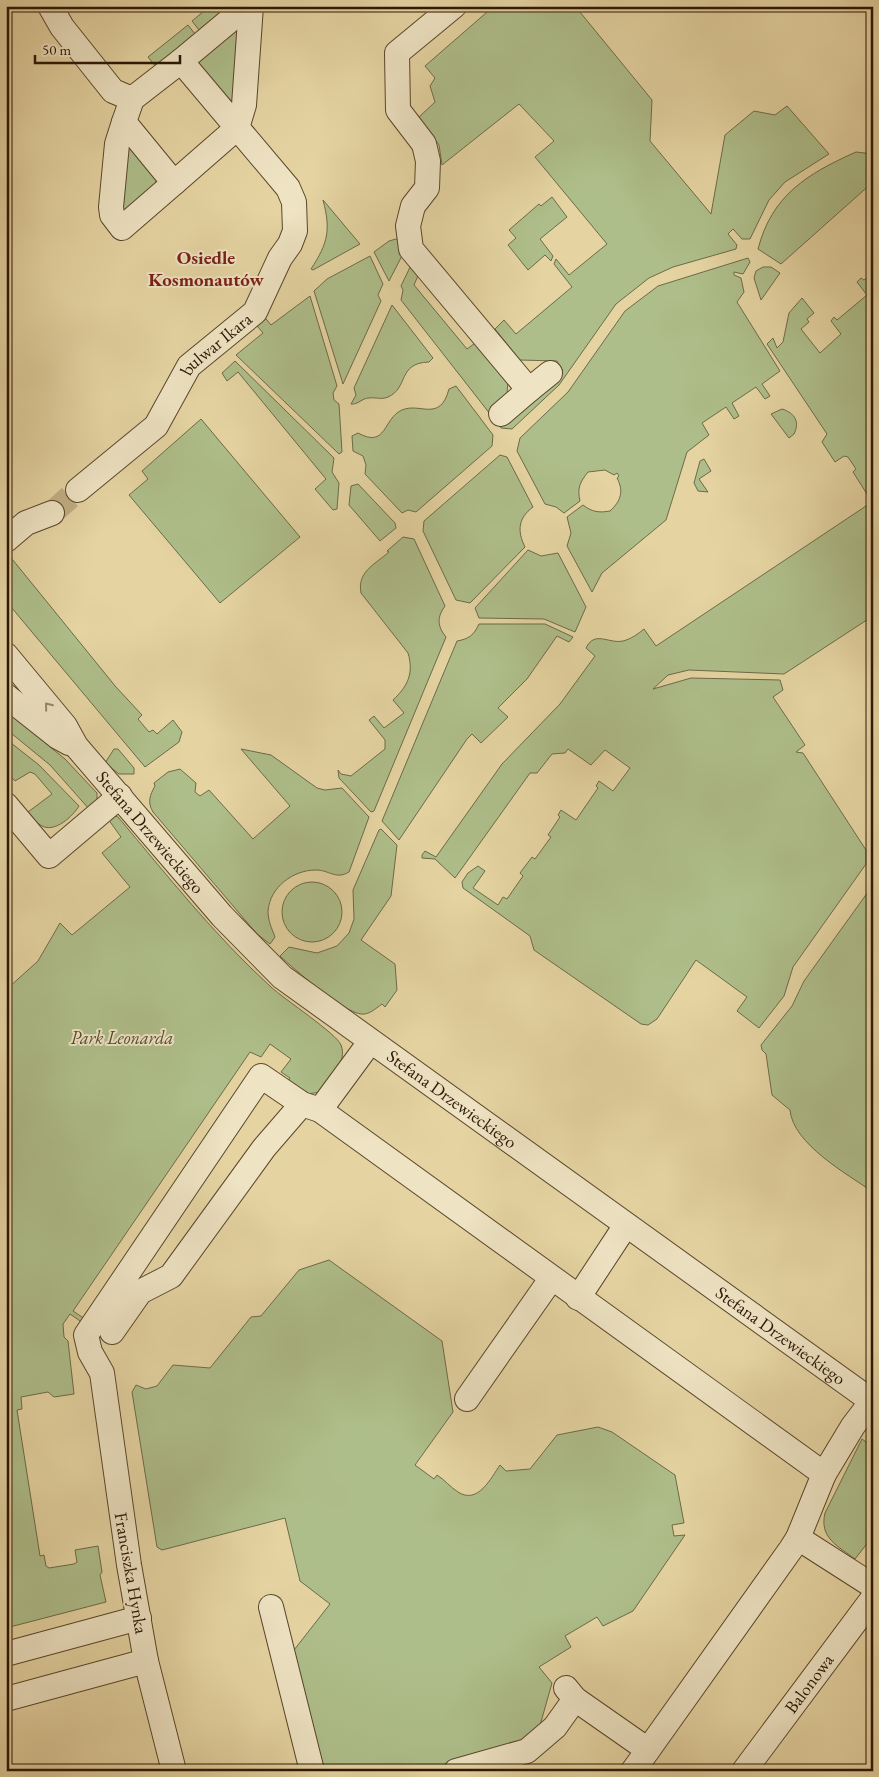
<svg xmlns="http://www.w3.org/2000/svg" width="879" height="1777" font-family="'EB Garamond',serif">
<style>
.green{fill:#aebe8a;stroke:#6d6a48}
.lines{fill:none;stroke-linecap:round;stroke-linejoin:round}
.minor-tunnel{stroke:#c0ae83;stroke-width:24;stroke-dasharray:24 12;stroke-linecap:butt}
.minor-casing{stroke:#5a462c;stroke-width:26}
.minor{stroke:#eee3c3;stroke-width:24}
.oneway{stroke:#97876e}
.labels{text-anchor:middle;stroke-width:4;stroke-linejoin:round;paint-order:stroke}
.street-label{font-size:18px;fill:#2c1705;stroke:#eee3c3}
.park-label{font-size:18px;font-style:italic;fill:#53492d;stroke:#eee3c3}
.neighbourhood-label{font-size:19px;font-weight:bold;fill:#7a1f14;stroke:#eee3c3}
</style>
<rect width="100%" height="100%" fill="#e5d4a2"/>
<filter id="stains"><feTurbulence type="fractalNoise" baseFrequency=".004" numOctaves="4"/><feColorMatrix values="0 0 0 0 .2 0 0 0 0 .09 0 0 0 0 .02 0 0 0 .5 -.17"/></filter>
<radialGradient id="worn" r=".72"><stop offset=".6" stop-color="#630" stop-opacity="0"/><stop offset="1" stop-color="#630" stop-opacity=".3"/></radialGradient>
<!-- green -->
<path class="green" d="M210,6h11l3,4 -25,20 -7,-9z
M494,6h81l77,94 -2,41 61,73 14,-79 29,-24 21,4 12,-9 42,48 -44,28 -16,18 -19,39h-8l-9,-10 -5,5 9,11 -1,4 -63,18 -24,11 -33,26 -57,81 -47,44 -11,-1 -100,-128 2,-10 -2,-4 12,-25 7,10 -6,14 53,64 11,-8 30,39 -3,42 58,-51 -6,-10 -37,-1 -25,-31 9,-9 12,14 56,-47 -18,-23 2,-5 13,16 38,-31 -72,-87 19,-16 -35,-37 -77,61 -3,-20 -20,-28 16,-15 -5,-16 5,-8 -10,-12z
M188,25l7,9 -39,33 -8,-10z
M239,28l-5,78 -41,-47z
M127,144l29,35v4l-34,31z
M856,152l17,2v28l-92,82 -23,-15c14,-54 49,-75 98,-97z
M552,197l15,20 -27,22 13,17 -2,5 -6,-6 -17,15 -20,-25 8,-7 -7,-8 30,-26 2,2z
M323,200l37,44 -47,26 -2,-1c17,-26 20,-39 12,-69z
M396,239l6,2 3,9 -16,31 -15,-29 15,-11z
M370,256l13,28 -5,11 3,6 -38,83 -29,-93 13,-12z
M748,258l2,4 -7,12 -9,-2v3l7,3 3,14 -7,10 43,69 -18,13 8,12 -5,3 -9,-12 -24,16 7,13 -5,3 -8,-12 -24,16 7,12 -22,17 -21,68 -64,53 -10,19 -25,-46 4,-13 -4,-16 16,-12c9,7 16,8 27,6 11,-10 14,-20 7,-33l2,-2 -2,-3 -3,2 -9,-5 -17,2c-8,10 -11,16 -8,29l-16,12 -8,-6 -11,-3 -28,-53 3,-13 48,-46 57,-81 33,-25z
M763,267h8l9,6 -19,27 -7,-22 2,-7z
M873,273v343l-89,58 -95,-4 -21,5 -15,14 38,-11 89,2 3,10 -10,7 32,48 -9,7 7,1 63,97v14l-73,103 -9,29 -25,32 -22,-17 10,-14 -51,-37 -39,59 -9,6 -7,-1 -107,-74 -4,-14 -67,-48 -1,-6 6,-9 10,-7 7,5 -12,17 25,17 5,-8 4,2 16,-23 -3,-3 12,-16 3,2 16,-22 -3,-2 12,-18 -2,-2 3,-5 15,10 22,-32 -2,-2 3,-5 14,10 17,-23 -25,-18 -14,15 -23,-16 -3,4 -13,1 -15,19h-7l-75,105 -20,-19 -13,-1v-3l3,-4 11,6 66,-93 58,-60 35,-48 -9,-8c9,-18 22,-4 37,-7 8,-2 15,-7 21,-12l12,17 216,-144 -19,-30 3,-3 -8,-12 -4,-1 -9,6 -13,-20 5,-8 -60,-90 6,-6 4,10 6,-6 6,-29 13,-15 12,15 -7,6 2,3 -8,7 19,24 21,-19 -10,-13 3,-4 3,3 30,-25 -10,-13 4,-4 3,2z
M310,296l27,90 -4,7 1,7 5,4 3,48 -3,2 -103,-99 27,-22 -10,-12 9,-7 9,11z
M392,305l41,53 -4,4c-32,1 -20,26 -41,35 -7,3 -12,0 -19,1 -7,0 -11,7 -18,6l5,-9 -2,-7z
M235,361l99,97 -2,14 7,11 -2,26 -4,1 -18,-21 11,-10 -88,-107 -11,9 -5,-8z
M456,386l37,49 -1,11 -76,66 -8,-2 -6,3 -37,-39 1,-9 -3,-9 -10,-5 -1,-15 6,-3c29,16 25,-15 44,-23 18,-8 38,13 47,-21z
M782,409c13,4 18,13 12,25l-5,4 -18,-24z
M201,419l99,118 -80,66 -91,-108 19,-16 -6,-8z
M500,455l7,2 26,50c-15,11 -16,24 -8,40l-55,56 -14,-3 -33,-69 1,-10z
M704,459l7,12 -12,8 9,13 -10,-1 -4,-8 6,-22z
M358,484l37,39 1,5 -16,13 -31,-36 2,-19z
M403,537l11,2 31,67c-8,11 -8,20 1,31l-72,174 -3,1 -32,-34 -1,-8 3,4 10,2 34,-27v-9l-16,-20 5,-4 10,12 20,-15 -11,-13c15,-14 21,-27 15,-47l-47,-60c-4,-21 13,-28 28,-41l-2,-1z
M528,550l13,6 17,-3 28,54 -11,25 -31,-13 -65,-1 -4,-10z
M8,554l108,133 26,28 -4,4 11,13 4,-2 4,4 16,-14 9,12 -3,10 -34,25 -139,-166z
M479,624h66l28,13 -4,5 -12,-6 -30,43 -29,29 10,9 -27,26 -9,-9 -5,5 -68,101 -17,-19 75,-180c12,-2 17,-6 22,-17z
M6,711l59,48 32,34v8l-7,9 -40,-45 -44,-36z
M6,739l33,26 40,41c-6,10 -24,27 -37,20 -6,-3 -10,-9 -14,-14l24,-18 -17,-20 -5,-2 -15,9 -9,-10z
M114,749h4l16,19v6h-15l-14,-11z
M241,749l30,6 46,33 8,2 17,-2 27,29 -20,55c-13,8 -20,-2 -33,-2 -23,0 -46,17 -48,41 0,10 4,18 7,26l-5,7 -13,-10 -104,-122c-6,-10 -3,-17 2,-26l-1,-3 14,-11 12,-3 16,14 -1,9 5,4 9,-6 44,49 37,-33z
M115,816l3,1c49,58 96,118 153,170 13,12 66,47 70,58 7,17 -12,35 -21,47l-12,2 -21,-11 3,-5 -9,-6 10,-13 -21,-15 -9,13 -11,-5 -177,259 12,8 -2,4 -13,-9 -7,10 1,13 4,4 6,53 -20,3 -6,-5 -27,5 1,12 -5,1 23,146 4,-1 2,11 3,2 25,-4 3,-2 -2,-12 23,-4 4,26 -2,3 6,27 -100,26v-631l2,-9 30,-27 22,-38 12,12 58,-48 -28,-34 19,-16 -13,-18z
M381,829l16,16 -6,51 -30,44 34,24 2,26 -12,17 -3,-3c-7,5 -13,11 -21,10 -18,-2 -67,-45 -81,-58l9,-9 28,6 20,-7 12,-13 5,-14 -1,-29 26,-60z
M282 912a30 30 0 1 1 60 0a30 30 0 1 1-60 0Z
M873,885v307c-26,-18 -80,-48 -83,-82l-18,-15 -6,-41 -4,-4 -1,-5 31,-39 12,-25z
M329,1260l113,81 11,71 -38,53 19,14 3,-4c8,5 13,12 21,17 20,13 33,-14 42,-27l6,6 24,-2 27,-34 41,-8 14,5 63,43 9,48 -12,2 2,11 11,-1 -52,76 -30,15 -6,-9 -32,19 6,11 -32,20 13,16 -13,46 -36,23 -69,19h-117l-30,-112 43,-55 -30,-23 -15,-63 -123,32 -5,-3 -25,-155 4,-7 10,4 11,-3 16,-21 37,3 41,-51 10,-1 38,-46z
M862,1439l11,8v89l-18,23c-17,-13 -36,-21 -30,-46z"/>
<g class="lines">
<!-- minor-tunnel -->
<path class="minor-tunnel" d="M52,513l26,-23"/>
<!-- minor casing -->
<g class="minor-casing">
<g id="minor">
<path d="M50,6l12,21 51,64 19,8"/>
<path d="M454,6l-57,47 1,57 26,34 4,17 -1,27 -14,18 -5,20 3,23 118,141 -28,24"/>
<path d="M181,61l66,-55"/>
<path d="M124,122l-7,22 -6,63 1,8 10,13 52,-45"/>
<path d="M529,390l21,-17"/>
<path id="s1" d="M78,490l78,-64 33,-60 66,-54 25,-54 10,-14 5,-13 -1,-29 -6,-14 -107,-127 -49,38 -8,23 50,61 63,-55 7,-23 7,-99"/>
<path d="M6,540l20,-17 26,-10"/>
<path id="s2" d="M6,655l59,71 11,20 146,170 60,61 591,425"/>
<path d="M6,696l52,41 11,6"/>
<path d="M6,805l43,51 71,-60"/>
<path d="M320,1110l50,-68"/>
<path d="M578,1298l48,-73"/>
<path d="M112,1332l28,-40 31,-16 93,-128 38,-44"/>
<path d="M467,1399l84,-120"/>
<path d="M798,1538l75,48"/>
<path d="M271,1607l41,164"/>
<path d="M6,1654l133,-36"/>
<path d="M566,1688l9,11 73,51 -15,21"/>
<path d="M6,1699l140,-38"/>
<path d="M648,1750l143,-201 7,-11 26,-64"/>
<path d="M174,1771l-28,-110 -17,-96 -27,-192 -12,-21 -4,-17 175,-259 41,28 18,6 504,364 29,-48 19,-25"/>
<path d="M456,1771l71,-20 28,-24 20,-28"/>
<path id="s3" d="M744,1771l129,-173"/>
</g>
</g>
<!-- minor -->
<use href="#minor" class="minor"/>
</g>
<!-- one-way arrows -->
<defs><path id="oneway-chevron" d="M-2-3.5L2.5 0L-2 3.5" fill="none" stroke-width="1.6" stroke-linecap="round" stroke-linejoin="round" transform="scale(1.25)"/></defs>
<use class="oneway" href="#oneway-chevron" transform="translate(48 706) rotate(-129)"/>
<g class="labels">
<!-- street labels -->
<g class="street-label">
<text dy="6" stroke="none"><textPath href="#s1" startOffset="204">bulwar Ikara</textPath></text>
<text dy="6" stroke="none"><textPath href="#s2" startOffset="229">Stefana Drzewieckiego</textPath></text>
<text dy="6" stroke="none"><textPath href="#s2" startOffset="634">Stefana Drzewieckiego</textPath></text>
<text dy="6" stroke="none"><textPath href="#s2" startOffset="1039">Stefana Drzewieckiego</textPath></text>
<text transform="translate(131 1573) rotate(80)" y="6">Franciszka Hynka</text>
<text dy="6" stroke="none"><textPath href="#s3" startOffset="109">Balonowa</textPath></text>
</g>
<!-- park labels -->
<g class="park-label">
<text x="122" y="1044">Park Leonarda</text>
</g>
<!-- neighbourhood labels -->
<g class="neighbourhood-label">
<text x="206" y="264">Osiedle<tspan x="206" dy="22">Kosmonautów</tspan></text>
</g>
</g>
<!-- margin -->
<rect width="879" height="1777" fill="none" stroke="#e5d4a2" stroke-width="25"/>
<rect x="8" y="8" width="864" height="1762" fill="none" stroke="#2c1705" stroke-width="2.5"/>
<rect x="12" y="12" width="854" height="1752" fill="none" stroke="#2c1705"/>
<!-- scale -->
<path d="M35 55v8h145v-8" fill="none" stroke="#2c1705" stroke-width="2.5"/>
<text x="42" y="55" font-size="15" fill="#2c1705" stroke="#eee3c3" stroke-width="4" paint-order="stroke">50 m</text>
<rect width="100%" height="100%" filter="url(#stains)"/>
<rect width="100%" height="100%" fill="url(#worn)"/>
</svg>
